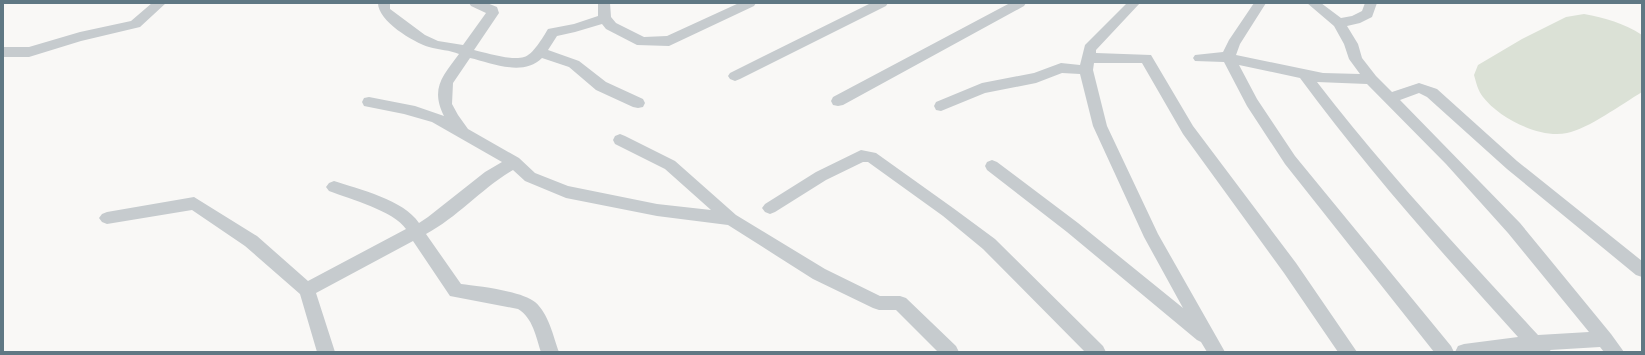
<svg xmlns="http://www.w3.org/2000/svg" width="1645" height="355" font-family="'Noto Sans',sans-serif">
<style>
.green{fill:#dbe1d6}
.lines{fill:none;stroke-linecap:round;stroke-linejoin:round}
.minor{fill:#c6cbce;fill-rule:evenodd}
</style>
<rect width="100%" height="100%" fill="#f9f8f6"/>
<!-- green -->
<path class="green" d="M1584,14c21,4 40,9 58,21v57c-20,12 -54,37 -75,41 -27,6 -68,-15 -84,-36 -5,-6 -7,-15 -9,-22l4,-10 44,-26 44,-22z"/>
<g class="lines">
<!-- minor -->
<path class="minor" d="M152,3h14l-26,24 -59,14 -52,16h-26v-10h26l51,-15 51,-11z
M378,3h12v6l35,26 13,6 25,4 23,-32 -15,-7 -2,-3h18l10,4 2,6 -25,37c13,3 38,11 50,7 9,-2 19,-20 24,-28l26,-5 24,-8v-13h12l1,14 5,6 28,14 23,-1 72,-33h17l-2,3 -85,40 -32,-1 -31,-16 -4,-5 -27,8 -18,4 -9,14 31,11 27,21 37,17 2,4 -2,4 -5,1 -5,-1 -37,-17 -27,-23 -27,-9c-19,19 -50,5 -72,0l-17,25 -1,21 6,11 10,14 51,29 16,15 33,13 89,18 54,6 -46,-41 -50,-25 -2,-4 2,-4 5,-2 5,2 50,25 61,54 89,54 55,27h20l6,2 50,48 3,6h-21l-42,-42h-17l-6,-2 -60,-29 -85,-54 -71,-9 -91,-18 -41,-17 -12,-11c-31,18 -55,47 -87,64l35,50c17,2 61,7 74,18 14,12 18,34 24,50h-18c-5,-15 -8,-34 -23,-43l-68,-13 -37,-55 -97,52 19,59h-18l-17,-58 -55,-48 -53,-36 -85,14 -5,-2 -3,-4 3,-4 5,-2 87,-15 63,39 51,45 98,-52c-12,-18 -56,-30 -77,-38l-3,-4 3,-4 5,-2c25,8 70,19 85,42l9,-6 57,-45 17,-10 -70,-40 -28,-8 -40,-8 -2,-4 2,-4 5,-1 46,9 29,10c-14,-28 -1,-40 15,-62 -9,-4 -20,-4 -30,-7 -16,-5 -51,-26 -51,-44z
M871,3h17l-2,3 -146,73 -5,2 -5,-2 -2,-3 2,-3z
M1010,3h16l-2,3 -181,99 -5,1 -5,-1 -2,-4 2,-4z
M1127,3h13l-44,47v3l55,2 42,71 103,137 61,89h-19l-54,-79 -101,-139 -41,-71h-48l-1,7 14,56 51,108 67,118h-18l-6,-10 -4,-2 -130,-108 -80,-62 -2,-4 2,-4 5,-2 5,2 81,61 105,85 -39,-71 -51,-111 -13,-52 -18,-1 -26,10 -51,10 -44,18 -5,-1 -2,-4 2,-4 46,-19 52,-10 27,-10 19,2 5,-20z
M1254,3h12l-26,41 -4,11 87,18 37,1 -11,-15 -5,-15 -10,-18 -27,-23h14l20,15 11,-2 10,-5 3,-8h12l-5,14 -12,6 -13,3 11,18 4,14 14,18 16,16 27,-9 18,6 80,72 125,100v16l-6,-2 -129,-106 -80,-72 -8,-4 -19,7 120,123 91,111 13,18h-20l-4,-5 -50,3 1,2h-96l3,-6 6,-2 54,-7c-76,-84 -151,-168 -218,-259l-61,-13 18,34 38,57 156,190 3,6h-20l-149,-188 -38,-58 -23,-44 -29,-1 -2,-3 2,-3 28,-3 6,-12zM1317,82l50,2 79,80 62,69 81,99 -51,3c-76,-83 -153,-164 -221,-253z
M861,150l15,3 77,55 42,31 108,107 3,6h-21l-102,-103 -40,-33 -75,-54h-5l-37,18 -51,32 -5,2 -5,-2 -3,-4 3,-4 51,-32z"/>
</g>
<!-- border -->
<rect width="1645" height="355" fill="none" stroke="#607884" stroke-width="8"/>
</svg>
